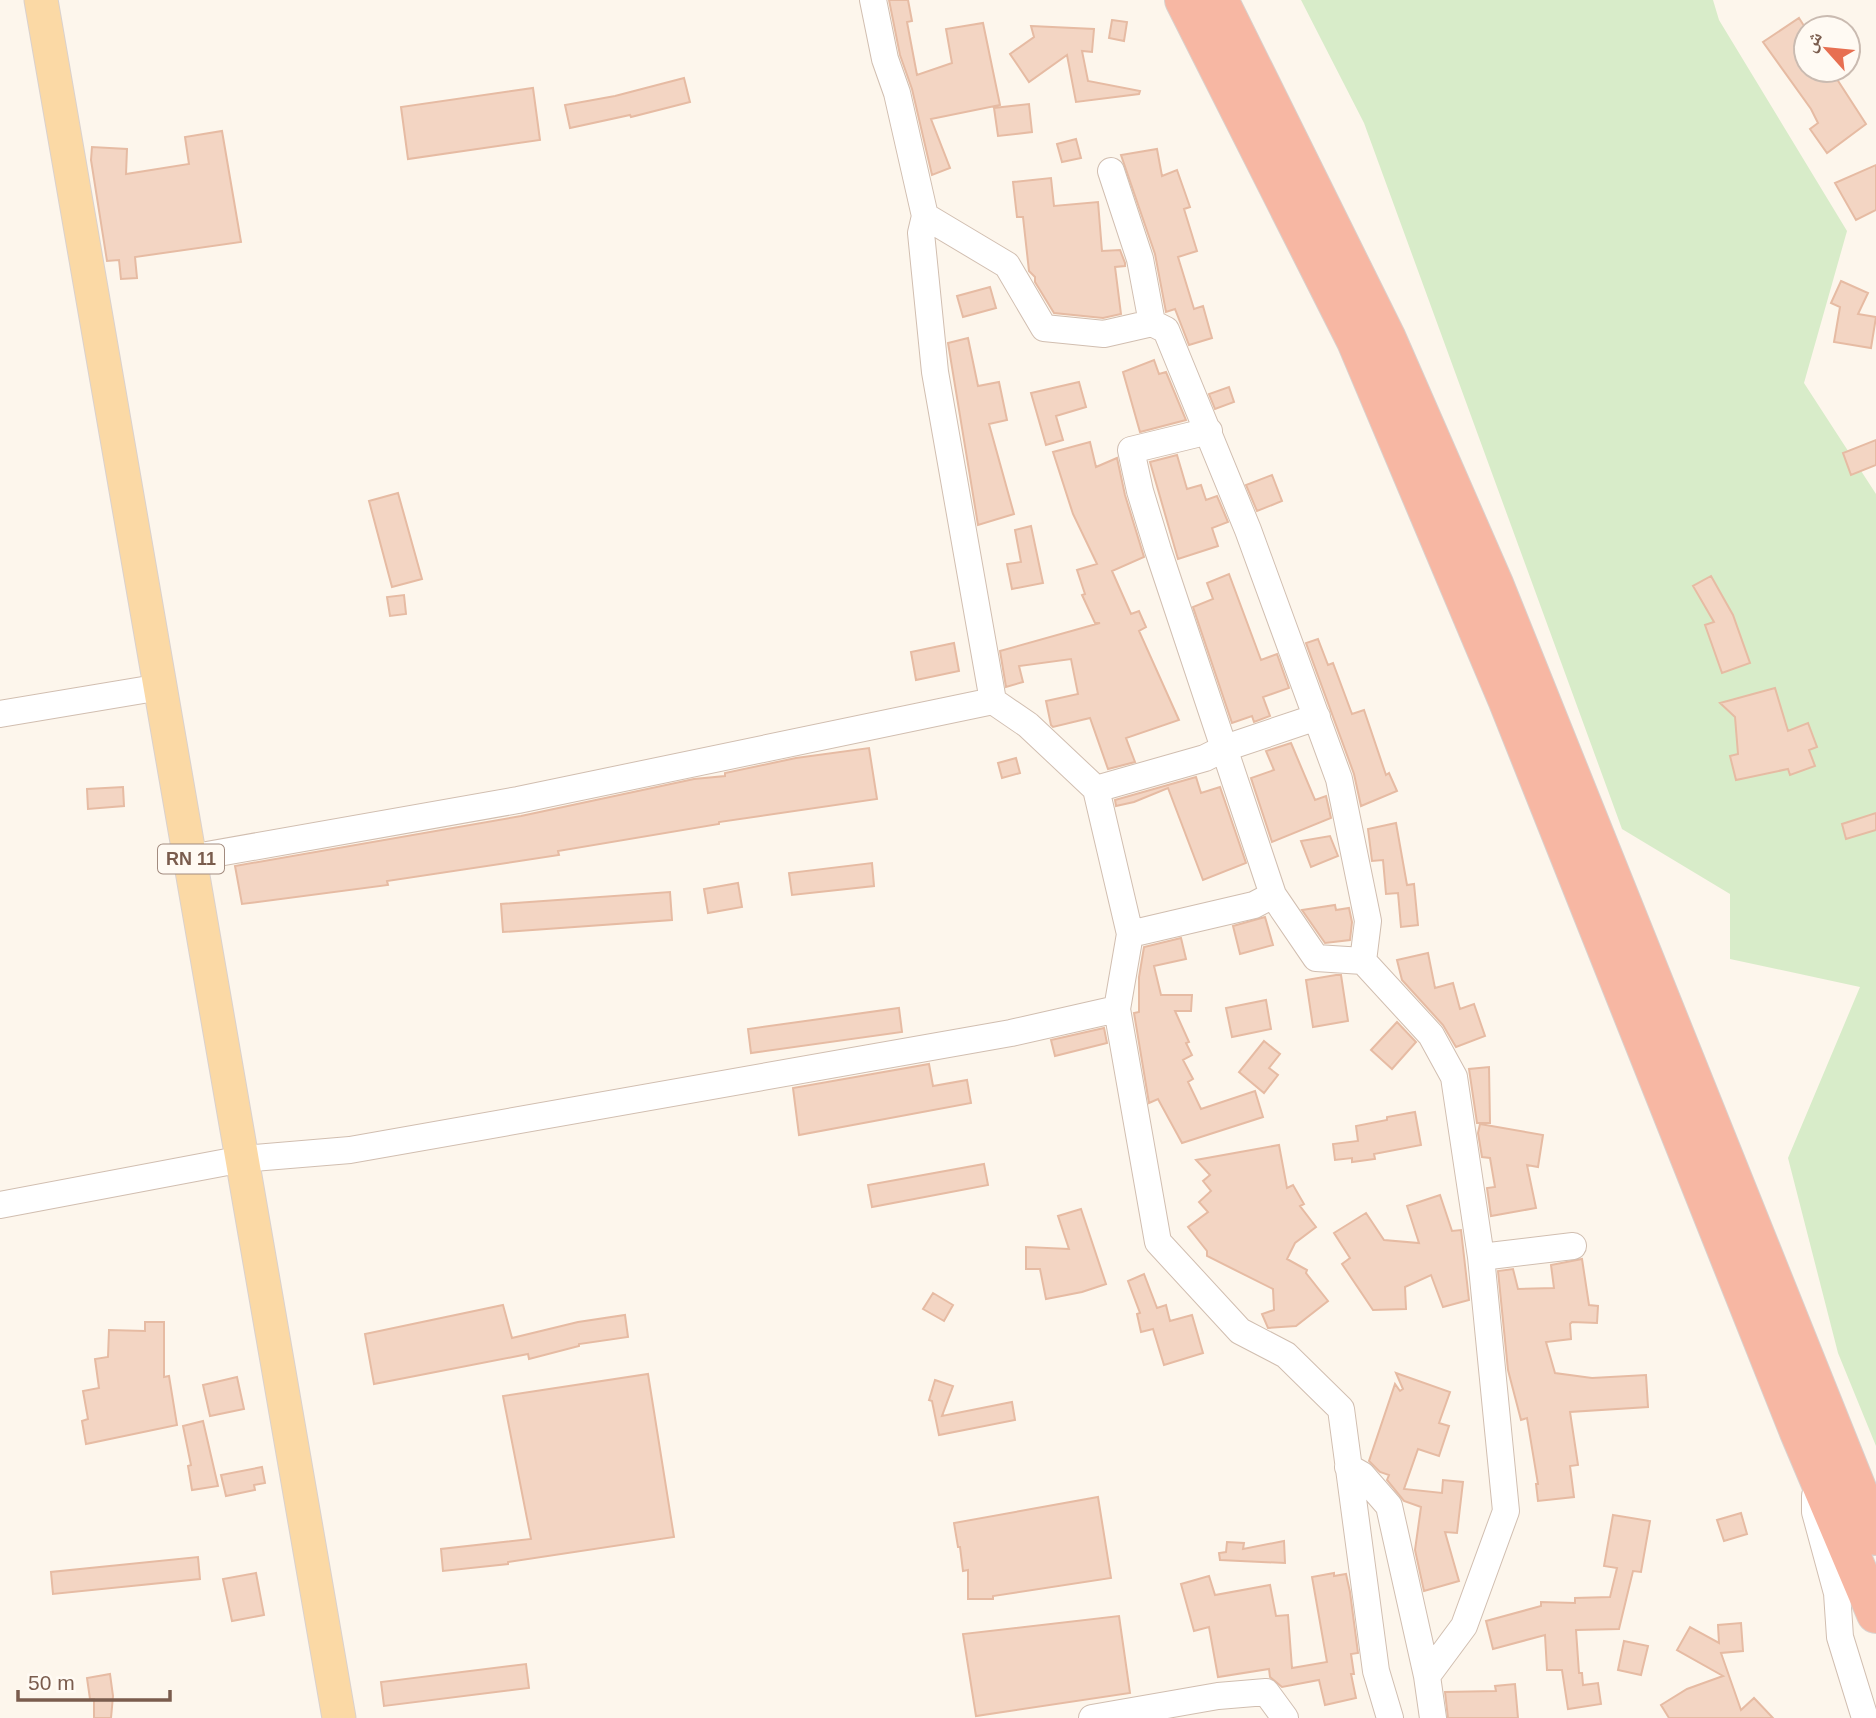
<svg xmlns="http://www.w3.org/2000/svg" width="1876" height="1718" font-family="Helvetica,'Noto Naskh Arabic',sans-serif">
<style>
.green{fill:#d8ecc9}
.building{fill:#f3d5c3;stroke:#e6bba3;stroke-width:2}
.lines{fill:none;stroke-linecap:round;stroke-linejoin:round}
.minor-casing{stroke:#d1beb0;stroke-width:28}
.major-casing{stroke:#dad1cd;stroke-width:35}
.highway-casing{stroke:#dad1cd;stroke-width:40}
.minor{stroke:#fff;stroke-width:26}
.major{stroke:#fbd9a5;stroke-width:33}
.highway{stroke:#f7b7a3;stroke-width:38}
.labels{text-anchor:middle;stroke-width:5;stroke-linejoin:round;paint-order:stroke}
.shield{fill:#fffaf3;stroke:#a28b7f;stroke-width:2}
.shield-label{font-size:18px;font-weight:bold;fill:#7a5c4d}
</style>
<rect width="100%" height="100%" fill="#fdf6ec"/>
<!-- green -->
<path class="green" d="M1301,0h412l6,20 128,211 -43,152 72,111v952l-38,-93 -50,-195 72,-171 -130,-28v-65l-108,-65 -258,-706z"/>
<!-- building -->
<path class="building" d="M889,0h19l4,21 -5,1 10,53 35,-12 -6,-34 37,-6 17,82 -69,14 19,49 -18,7 -20,-86 -12,-34z
M1799,18l7,11v41h25l35,54 -39,29 -17,-24 8,-6 -7,-14 -48,-67z
M1112,20l15,2 -3,19 -15,-3z
M1031,26l63,3 -2,23 -10,-1 6,30 52,10 -1,3 -63,8 -9,-47 -38,27 -19,-28 24,-17z
M684,78l6,24 -59,15 -1,-2 -60,13 -5,-23 50,-9z
M533,88l7,52 -132,19 -7,-52z
M1029,104l3,28 -34,4 -4,-28z
M222,131l19,111 -106,15 2,21 -16,1 -2,-19 -12,1 -16,-101 1,-13 35,2 -1,25 63,-10 -4,-27z
M1076,139l5,19 -19,4 -5,-18z
M1157,149l5,27 15,-6 13,37 -6,2 13,42 -19,6 16,52 9,-3 9,32 -23,7 -14,-36 -9,3 -11,-58 -34,-99z
M1876,165v45l-20,10 -21,-37z
M1051,178l3,28 44,-4 4,49 18,-1 5,13v3l-10,1 6,47 -18,4 -49,-5 -19,-31v-5l-6,-6 -6,-54h-6l-4,-35z
M1841,281l27,12 -10,21 18,3 -5,31 -37,-6 6,-35 -9,-4z
M990,287l6,21 -33,9 -6,-21z
M968,338l10,48 21,-4 8,38 -18,4 25,90 -36,11 -30,-182z
M1154,360l5,14 7,-2 20,48 -46,12 -17,-60z
M1079,382l7,25 -30,9 7,24 -17,5 -15,-52z
M1229,387l5,15 -19,7 -6,-15z
M1876,440v25l-25,10 -8,-22z
M1090,442l6,25 21,-9 8,37 19,62 -32,14 19,43 8,-3 7,16 -7,4 40,89 -53,18 9,24 -27,7 -18,-51 -37,9 -2,-2 -5,-24 32,-7 -7,-35 -52,7 4,16 -17,5 -6,-36 100,-28h-5l-13,-28 3,-1 -8,-24 20,-6 -24,-50 -20,-62z
M1177,455l10,34 14,-4 5,15 11,-4 11,26 -16,6 6,18 -40,13 -28,-97z
M1272,475l10,26 -25,10 -11,-26z
M398,493l24,86 -30,8 -23,-86z
M1031,526l12,57 -31,6 -5,-25 14,-2 -6,-32z
M1229,574l32,86 16,-6 12,34 -26,9 7,19 -16,6 -2,-6 -20,7 -39,-116 20,-8 -6,-16z
M1711,576l22,39 17,48 -28,10 -17,-48 9,-3 -21,-36z
M404,595l2,19 -16,2 -3,-19z
M1318,639l10,26 5,-2 19,51 12,-4 22,65 3,-2 8,18 -36,15 -7,-32 -48,-131z
M954,643l5,28 -43,9 -5,-28z
M1775,688l13,43 20,-8 9,24 -8,3 6,16 -25,9 -2,-6 -52,11 -6,-24 8,-2 -3,-37 -15,-14z
M1291,743l24,57 11,-4 5,22 -59,24 -21,-64 23,-8 -8,-19z
M869,748l8,51 -158,23v2l-161,27 1,4 -172,26 1,4 -146,19 -7,-38 286,-50 173,-37 31,-3v-3l71,-15z
M1016,758l4,15 -18,5 -4,-15z
M1196,777l5,16 19,-6 26,76 -43,17 -35,-92 -34,14 -18,4 -1,-6z
M123,787l1,19 -36,3 -1,-20z
M1876,813v17l-30,9 -4,-15z
M1396,823l11,62 7,-1 4,41 -17,2 -3,-34 -12,1 -3,-34 -11,1 -4,-32z
M1330,836l8,20 -27,11 -10,-26z
M872,863l2,23 -82,9 -3,-22z
M738,883l4,24 -34,6 -4,-24z
M670,892l2,28 -169,12 -2,-28z
M1335,905l1,5 13,-2 3,14 -2,18 -25,3 -23,-33z
M1265,917l8,28 -33,9 -7,-28z
M1181,938l5,21 -32,7 7,29h31l-1,16h-16l14,31 -3,1 6,12 -9,5 10,19 -5,3 13,27 54,-18 8,26 -81,26 -24,-44 -9,4 -15,-90 5,-1v-35l5,-30z
M1428,953l7,35 18,-5 7,26 14,-5 11,32 -29,11 -13,-22 -41,-45 -5,-20z
M1336,975h5l7,46 -35,6 -7,-47z
M1266,1000l5,29 -39,8 -6,-29z
M899,1008l3,24 -151,21 -3,-24z
M1397,1022l19,20 -24,27 -21,-19z
M1104,1028l3,15 -52,13 -4,-16z
M1264,1041l16,13 -11,14 9,7 -14,18 -25,-21z
M929,1064l4,22 34,-6 4,23 -172,32 -6,-47z
M1489,1067l1,56h-13l-8,-54z
M1415,1112l6,33 -47,9 1,5 -23,3v-4l-17,2 -2,-16 25,-3 -2,-15 31,-6v-3z
M1480,1124l63,11 -5,32 -11,-2 9,43 -45,8 -4,-28 8,-1 -5,-29 -8,-1 -4,-24z
M1279,1145l8,43 6,-3 11,19 -4,2 16,21 -21,16 -8,16 20,11 -1,3 22,28 -32,25 -28,2 -6,-14 12,-4 -1,-21 -66,-33v-5l-19,-24 20,-15 -9,-10 12,-11 -8,-10 7,-6 -14,-15z
M984,1164l4,21 -116,22 -4,-22z
M1440,1195l12,36 9,-1 8,70 -26,7 -12,-32 -26,12 1,22 -33,1 -31,-46 8,-6 -16,-25 32,-20 18,27 35,3 -12,-37z
M1081,1209l25,75 -24,8 -36,7 -6,-30h-14v-22l43,2 -11,-33z
M1582,1259l7,46 9,1 -1,17 -25,-1 -2,2 1,15 -25,3 9,31 37,5 54,-3 2,32 -78,5 8,53 -8,1 4,31 -36,4 -2,-17h2l-11,-66 -6,2 -13,-50 -10,-99 15,-2 5,20 36,-1 -3,-23z
M1144,1274l13,34 9,-3 4,16 22,-6 11,38 -39,12 -11,-36 -12,3 -4,-18 3,-1 -12,-32z
M933,1293l20,12 -9,16 -21,-12z
M503,1305l9,33 66,-16 47,-7 3,22 -49,7v2l-50,13 -1,-5 -154,30 -9,-50z
M145,1322h19v55l5,-1 8,49 -91,19 -4,-23 6,-2 -5,-28 16,-3 -4,-29 13,-2 1,-27 36,1z
M1396,1373l54,19 -11,31 10,3 -10,30 -21,-7 -14,40 38,4 1,-13 20,2 -6,51 -12,-1 14,49 -35,10 -9,-41 6,-43 -17,-6 -17,-21 2,-5 -9,-3 -11,-11 26,-77 5,7 3,-2z
M648,1374l26,163 -166,25v2l-65,7 -2,-22 90,-10 -28,-143z
M237,1377l7,32 -34,7 -7,-31z
M935,1380l18,6 -11,30 70,-14 3,18 -76,15 -7,-34 -3,-1z
M203,1421l15,65 -26,4 -4,-24 3,-1 -8,-39z
M262,1467l3,16 -11,2 1,5 -29,6 -5,-21z
M1098,1497l13,81 -118,18v3h-25v-29l-5,1 -3,-24h-2l-4,-24z
M1741,1513l6,21 -23,7 -7,-21z
M1613,1515l37,6 -9,51 -8,-1 -14,58 -43,1 3,43h3l1,12 15,-2 3,21 -33,5 -6,-39h-15l-2,-35 -52,14 -7,-28 55,-15v-4l34,1v-5l35,-1 7,-29 -13,-2z
M1284,1541l1,22 -65,-3 -1,-7 7,-1 1,-10 17,1 -1,6z
M198,1557l2,22 -147,15 -2,-22z
M256,1573l8,42 -32,6 -9,-42z
M1334,1573v3l12,-2 4,18 8,61 -7,1 3,20h-3l5,24 -31,7 -6,-25 -37,7 -12,-10 -1,-8 -51,8 -9,-50 -15,4 -13,-47 28,-8 6,19 55,-10 6,31 12,-1 4,53 35,-6 -15,-85z
M1119,1616l11,77 -154,23 -13,-82z
M1741,1623l2,28 -22,2 20,57 13,-12 19,20h-104l-8,-13 26,-16 36,-13 -46,-26 13,-23 29,16 -1,-18z
M1624,1641l24,5 -7,29 -23,-5z
M526,1664l3,24 -145,18 -3,-24z
M110,1674l3,22 -2,22h-17v-19h-4l-3,-21z
M1515,1684l3,34h-70l-3,-26 51,-1 -1,-5z"/>
<g class="lines">
<!-- minor casing -->
<g class="minor-casing">
<path id="minor" d="M873,0l12,59 12,34 28,123 -4,17 14,139 58,329 35,24 68,64 34,145 -13,75 41,233 82,89 46,24 55,54 35,262 14,47
M1111,171l29,88 12,64
M925,216l82,49 37,63 60,6 48,-11 14,7 82,200 91,249 29,142 -5,40
M1209,431l-78,19 9,41 18,59 115,345 43,63 47,3 68,74 23,42 27,180 25,254 -42,115 -37,50 6,42
M0,714l161,-27
M1096,789l109,-31 20,-10 92,-31
M190,858l328,-58 475,-99
M1130,934l124,-29 19,-10
M0,1205l243,-46 107,-9 661,-117 106,-24
M1481,1257l92,-11
M1348,1467l14,8 27,31 38,170
M1815,1496v16l22,81 3,44 25,81
M1092,1718l126,-22 48,-4 19,26"/>
</g>
<!-- major casing -->
<g class="major-casing">
<path id="major" d="M41,0l298,1718"/>
</g>
<!-- highway casing -->
<g class="highway-casing">
<path id="highway" d="M1184,0l172,341 151,358 292,733 77,182
M1219,0l168,339 107,245 382,952"/>
</g>
<!-- minor -->
<use href="#minor" class="minor"/>
<!-- major -->
<use href="#major" class="major"/>
<!-- highway -->
<use href="#highway" class="highway"/>
</g>
<g class="labels">
<!-- shield labels -->
<rect class="shield" x="158" y="844.5" width="66" height="29" rx="5"/>
<g class="shield-label">
<text x="191" y="865">RN 11</text>
</g>
</g>
<!-- north arrow -->
<g transform="translate(1827 49) rotate(297)"><circle r="33" fill="#fffaf3" stroke="#cabbb1" stroke-width="2"/>
<path d="M0-5L12 26L0 18L-12 26Z" fill="#e76f51"/>
<text y="-10" font-size="19" font-weight="bold" text-anchor="middle" fill="#7a5c4d">ش</text>
</g>
<!-- scale -->
<path d="M18 1690v10h152v-10" fill="none" stroke="#7a5c4d" stroke-width="3.5"/>
<text x="28" y="1690" font-size="21" fill="#7a5c4d" stroke="#fffaf3" stroke-width="5" paint-order="stroke">50 m</text>
</svg>
